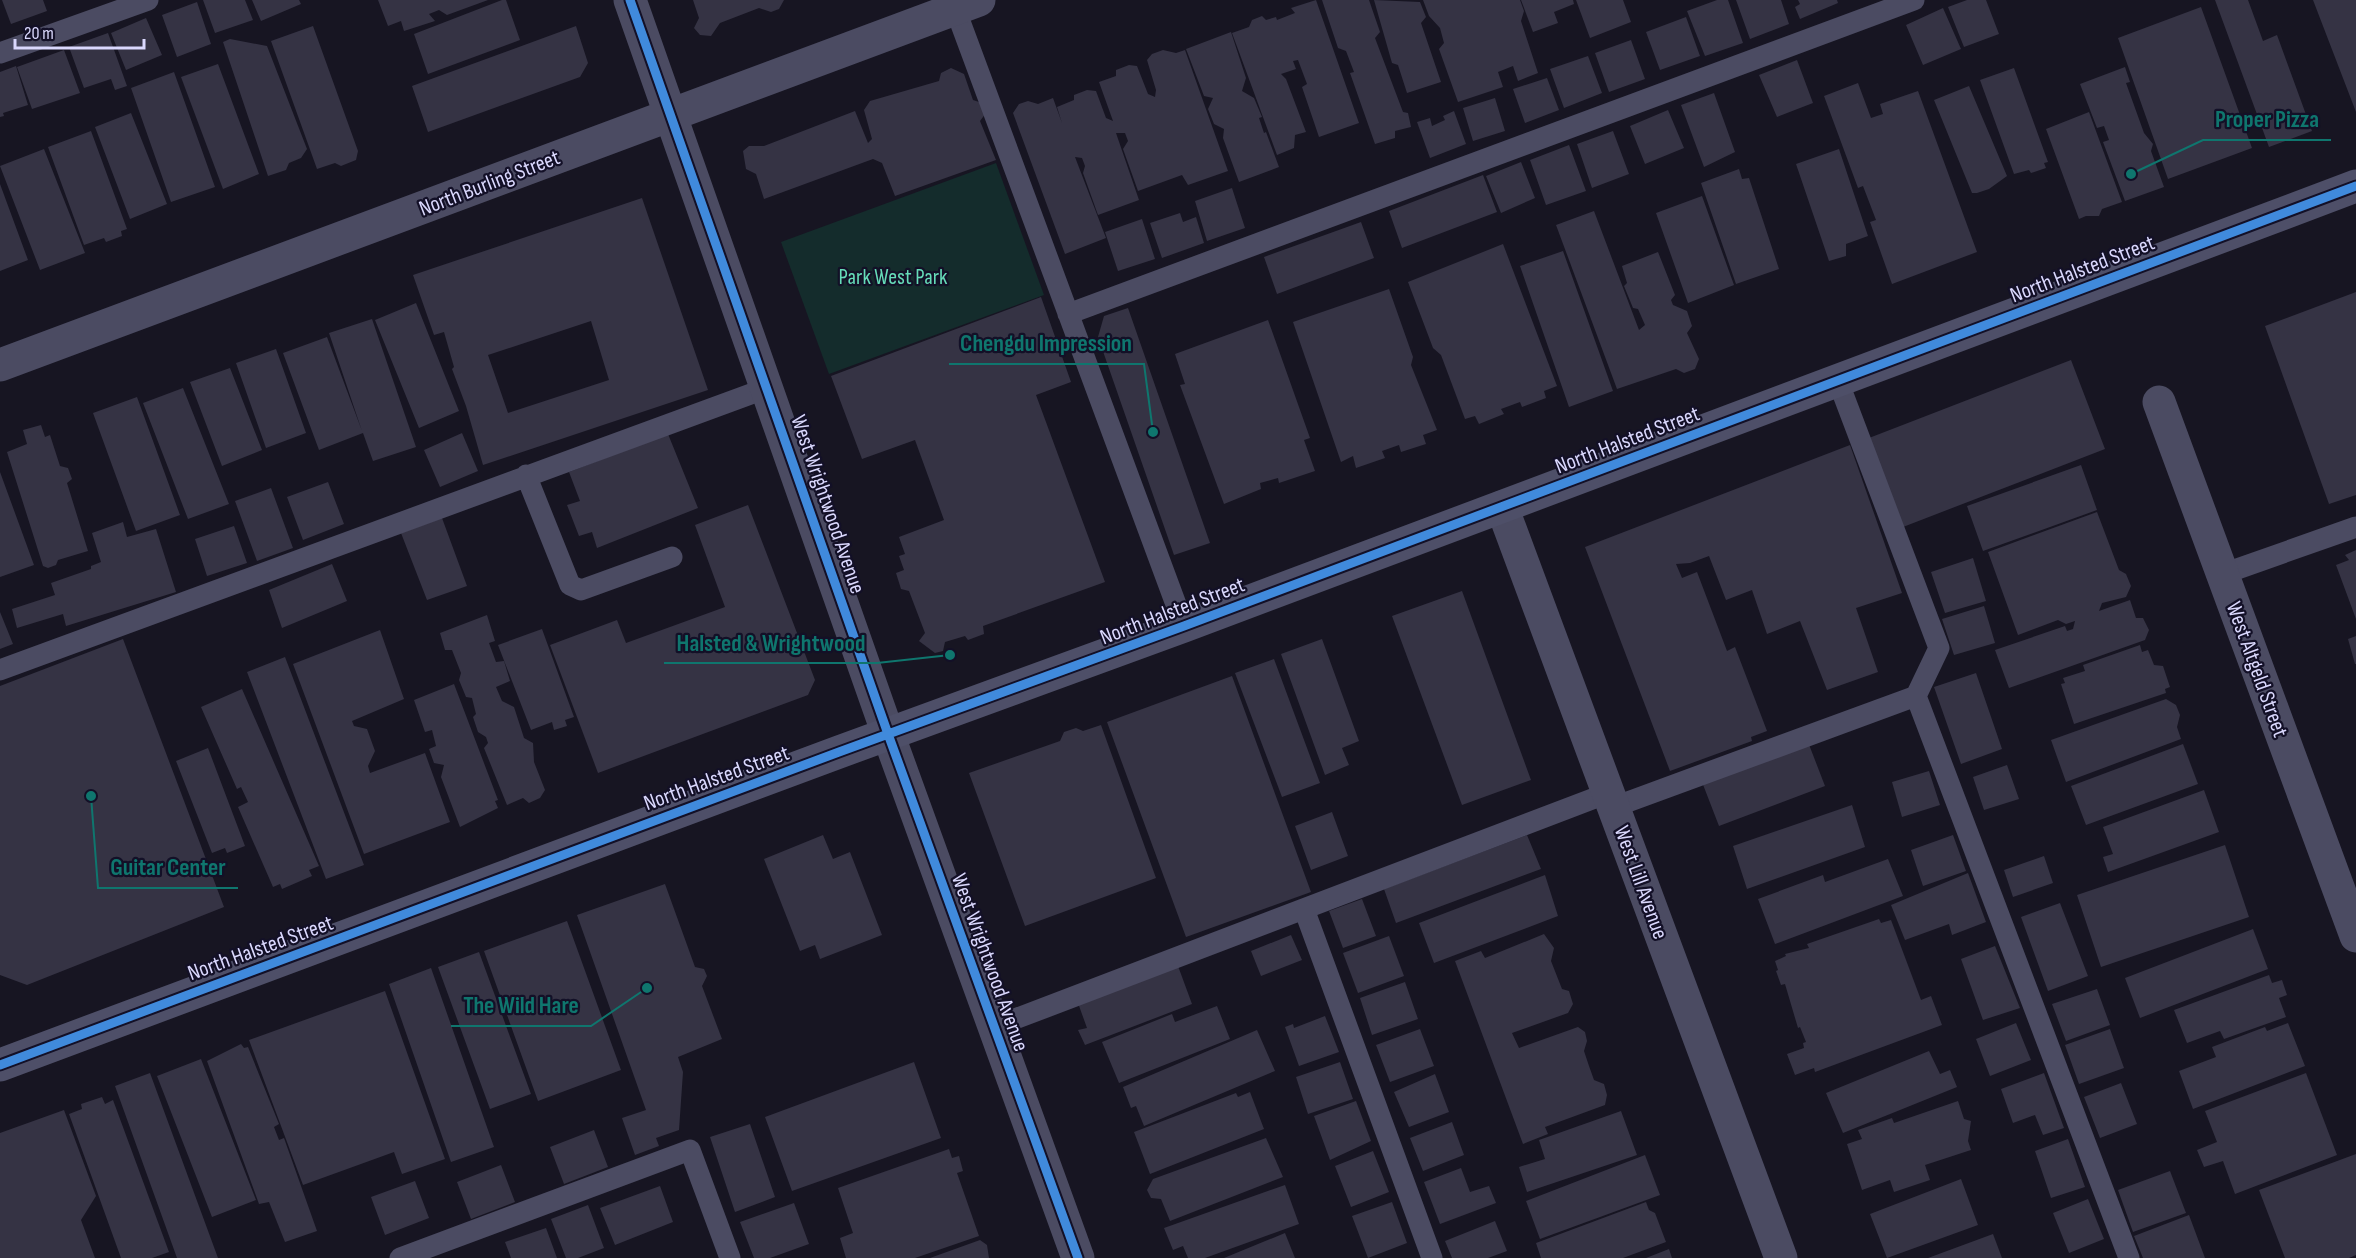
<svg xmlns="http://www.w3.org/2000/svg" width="2356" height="1258" font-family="'Sofia Sans Condensed',sans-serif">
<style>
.green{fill:#142c2c}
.building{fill:#353344;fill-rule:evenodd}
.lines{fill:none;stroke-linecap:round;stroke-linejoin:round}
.lane{stroke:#4b4b62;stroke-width:21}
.street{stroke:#4b4b62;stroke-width:33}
.secondary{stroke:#4e4f68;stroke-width:33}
.cycleway-casing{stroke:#131027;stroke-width:13}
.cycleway{stroke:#408adc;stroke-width:9}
.labels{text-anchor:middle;stroke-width:4.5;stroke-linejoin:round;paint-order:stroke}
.street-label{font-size:22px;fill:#dad8fd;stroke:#131027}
.park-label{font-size:22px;fill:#66dcb9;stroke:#131027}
.leader{fill:none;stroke:#0f766e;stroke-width:2}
.callout-dot{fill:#0f766e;stroke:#131027;stroke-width:2}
.callout-label{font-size:24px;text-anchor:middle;font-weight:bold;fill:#0f766e;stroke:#131027;stroke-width:4.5;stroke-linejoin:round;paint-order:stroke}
</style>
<rect width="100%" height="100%" fill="#171522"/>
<!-- green -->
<path class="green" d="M996,163l48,132 -215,79 -48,-132z"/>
<!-- building -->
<path class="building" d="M2,0h41l4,11 -36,13z
M203,0h42l8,20 -38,13z
M252,0h47l2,4 -40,17z
M378,0h110l-41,15 -8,-5 -10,4 6,7 -31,10 -3,-10 -13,5z
M502,0h4l14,40 -92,34 -14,-40z
M693,0h91l-5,9 -8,3 -12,-4 -39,15 -9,13 -11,-1 -6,-7 5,-10z
M1316,0l43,123 -40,14 -17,-50 5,-3 -9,-24 -5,1 3,8 -15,5 5,5 20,53 -11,3 -1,13 -17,7 -45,-122 17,-6 3,-7 10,-4 4,4 10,-3 1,3 18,-7 -4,-5z
M1322,0h47l11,32 -5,6 28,74 5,1 3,14 -16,4v7l-20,6 -25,-71 4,-1 -8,-21 -8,-3z
M1374,0l46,2 6,15 -5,6 20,59 -34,11 -9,-28 -6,-2z
M1423,0h97l4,11 -3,10 17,52 -20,8 -5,-15 -15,6 5,15 -45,15 -19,-53 5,-6 -4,-15 -11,-12z
M1521,0h52l1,4 -20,8 4,11 -25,9z
M1576,0h47l8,22 -41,16z
M1717,0h11l15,43 -38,13 -18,-45z
M1736,0h45l8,24 -39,15z
M1798,0h39l1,3 -38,16 -5,-12 5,-3z
M1967,0h19l13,34 -35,13 -16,-40z
M2215,0h33l15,41 14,-6 35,96 -43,16z
M2313,0h43v112z
M197,2l14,42 -34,13 -15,-42z
M2201,7l51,141 -84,31 -50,-141z
M1943,8l18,41 -38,16 -17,-40z
M1686,17l14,39 -40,14 -14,-38z
M146,18l16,37 -36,15 -15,-37z
M313,26l45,125 -2,9 -15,6 -6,-3 -18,6 -46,-128z
M576,26l12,37 -8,14 -152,55 -16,-46z
M1231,32l15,46 -4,13 12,7 8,19 -3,1 5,15 2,-1 13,35 -40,15 -16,-44 1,-9 -10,-5 -6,-15 5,-11 -9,-2 -18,-47z
M108,33l19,53 -12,4 -4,-11 -27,9 -15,-41z
M230,39l37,7 40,103 -6,9 -12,5 -3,7 -18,6 -45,-134z
M1631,40l14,39 -36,13 -14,-39z
M64,50l16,43 -48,16 -15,-42z
M1163,50l13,3 9,-3 43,121 -40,14 -6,-10 -44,16 -15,-42 5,-8 -3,-8h-9l23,67 -41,15 -15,-42 2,-7 -3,-8 -7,-1 31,81 -41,16 -52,-141 6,-9 9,-3 10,3 15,-6 9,25 -5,-16 17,-7v-5l13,-5 9,1 10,27 7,3 -14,-39 17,-6v-6l13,-5 8,1 11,28 7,3 1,-7 -9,-30 5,-6z
M1588,56l14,37 -38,15 -14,-39z
M1797,60l16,43 -36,14 -18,-42z
M218,64l41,110 -36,15 -42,-112z
M16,66l12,39 -25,8 1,3 -4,1v-45z
M2125,67l5,15 -4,1 18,50 9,11 -2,7 13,36 -39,14 -22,-59 6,-2 -5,-14 -7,2 -17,-44z
M951,68l13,6 9,26 9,3 4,10 -6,8 16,39 -101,36 -13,-33 -9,-4 -109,40 -8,-25 -10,-5 -3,-18 6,-5h15l91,-35 13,32 4,-4 -8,-29 6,-9 69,-20 2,-8z
M2014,68l34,94 -4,1 2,5 -15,5 -2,-3 -15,4 -34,-94z
M174,72l41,115 -44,15 -40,-114z
M1547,78l12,32 -34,13 -12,-34z
M1858,83l13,35 12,-4 -3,-10 38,-13 59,161 -85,32 -22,-62 6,-2 -13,-34 -5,2 -34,-92z
M1969,86l38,90 -18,13 -12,4h-5l-38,-93z
M1714,93l21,59 -31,15 -23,-62z
M1495,98l10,33 -32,10 -10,-33z
M1668,110l16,38 -39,16 -15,-38z
M1454,111l12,33 -36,14 -13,-36 13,-4 2,8 13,-6 -2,-4z
M2089,112l33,90 -20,7 -3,7h-13l-7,3 -33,-90z
M131,113l36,91 -37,15 -35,-92z
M91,131l36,98 -6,2 1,5 -16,6 -2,-4 -20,7 -36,-98z
M1613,131l16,43 -37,14 -15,-44z
M1569,145l17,46 -40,14 -16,-45z
M44,149l41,104 -45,17 -40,-104z
M1839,149l29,87 -22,8v12l-17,5 -33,-97z
M1521,162l14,36 -34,15 -15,-37z
M1739,169l3,10 7,-1 30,91 -43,15 -35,-101z
M1483,175l14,37 -95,36 -13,-37z
M0,184l28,76 -28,11z
M1232,188l13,40 -38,13 -12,-40z
M1702,196l32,89 -46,18 -32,-90z
M642,198l66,192 -225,75 -17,-59 -14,-37 2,-2 -10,-35 -10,3 -21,-60zM591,321l18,59 -101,33 -20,-58z
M1594,211l45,119 6,-5 -7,-16 -5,-1 -9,-22 3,-3 -5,-17 36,-14 17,43 -4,5 2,5 14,6 5,15 -5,7 12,26 -4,10 -11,4 -8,-4 -59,20 -61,-164z
M1180,213l3,9 13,-5 8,26 -42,15 -12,-35z
M1142,219l13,40 -37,12 -13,-39z
M1361,222l13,36 -97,36 -13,-37z
M1503,244l54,142 -13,5 2,7 -24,9 -2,-5 -19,7 3,5 -25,10 -4,-8 -10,3 -24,-64 -8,-7 -25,-66z
M1563,251l50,140 -44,16 -49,-141z
M1389,289l24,68 -2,8 26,65 -14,5 3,9 -25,8 -2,-7 -17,6 3,7 -29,10 -3,-12 -12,6 -48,-140z
M2356,292v203l-27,9 -64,-178z
M1041,297l30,85 -35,13 69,187 -122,44 1,8 -16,6 -3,-4 -20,6 -2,9 -8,2 -16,-12 6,-8 -16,-42 -8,-2 -5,-16 8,-3 -5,-14 6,-2 -6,-17 45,-17 -29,-80 -53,19 -31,-83z
M416,303l43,108 -40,17 -44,-108z
M1128,308l82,235 -36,12 -76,-218 6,-21z
M372,319l44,128 -43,14 -10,-28 -44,17 -36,-97 44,-16 35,94 -33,-98z
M1268,320l42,118 -6,2 11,31 -36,12 -1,-5 -18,5 1,6 -37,15 -44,-119 5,-1 -10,-30z
M276,349l30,84 -40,15 -30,-85z
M2071,360l34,89 -202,78 -34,-89z
M230,368l32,82 -40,16 -32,-84z
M183,388l46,116 -41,15 -45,-116z
M137,397l43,118 -44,16 -43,-118z
M41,425l4,12 5,-2 10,31 8,2 4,11 -5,4 21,68 -30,9 -2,5 -8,3 -5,-2 -36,-114 20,-8 -4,-14z
M462,433l16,38 -38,16 -16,-37z
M668,434l30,74 -101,40 -5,-16 -13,4 -12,-31 13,-4 -11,-29z
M1850,445l52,148 -46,15 22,64 -51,18 -27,-69 -33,13 -15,-44 -26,10 -17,-44 -19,7 -14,1 6,14 15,-6 30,79 8,-4 32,84 -16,6 1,4 -82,30 -85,-224z
M2081,465l16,45 -114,41 -16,-45z
M0,472l34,93 -34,12z
M328,482l16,42 -41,16 -16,-43z
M271,488l22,60 -36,13 -22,-60z
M748,505l67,175 -7,15 -210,78 -48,-128 67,-25 9,23 99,-36 -30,-82z
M2097,512l22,58 7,4 5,12 -5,11 -24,6 -3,8 31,-11 6,18h7l6,12 -4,10 -136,48 -14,-38 70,-24 2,5 6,-2 2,-8 -9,3 -8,-4 -40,15 -30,-83z
M442,518l25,68 -40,14 -26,-67z
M123,522l4,15 29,-8 20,63 -110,34 -3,-12 -46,14 -5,-19 43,-14 -4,-12 40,-14v-3l10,-4 -9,-29z
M234,526l13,37 -40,13 -12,-37z
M2356,550v69l-20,-54 13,-5 -4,-5z
M1973,558l13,43 -41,12 -14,-41z
M332,564l15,37 -65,27 -13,-38z
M1462,591l69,189 -69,25 -70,-189z
M1984,606l11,37 -41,12 -12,-36z
M0,612l13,32 -13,5z
M487,615l8,26 -6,2 7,19 8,-1 6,20 -14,6 6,14 12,6 10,31 9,5 1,19 11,28 -5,8 -11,5 -6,-5 -16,7 -23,-57 4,-5 -2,-6 -8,-5 -5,-15 3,-3 -4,-16 -6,-1 -7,-17 2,-7 -9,-23h-7l-5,-17z
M542,629l32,88 -9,3 2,6 -13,4 -2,-8 -21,8 -33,-85z
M380,630l24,69 -52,22 2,5 13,3 8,22 -7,15 2,7 55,-20 25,69 -86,32 -71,-190z
M2356,636v28h-1l-7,-25z
M123,639l101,268 -197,78 -27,-10v-289z
M1322,639l37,102 -17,7 7,17 -24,10 -44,-121z
M2140,645l2,7 6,-2 6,15 9,1 7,21 -5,2 1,4 -92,31 -13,-40 4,-1 -2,-5 22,-7 -2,-6z
M285,657l79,208 -38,14 -79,-207z
M1274,659l46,124 -38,14 -47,-124z
M1976,673l26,76 -41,15 -27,-77z
M1232,676l79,216 -125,45 -79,-215z
M454,684l44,116 -3,1 3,7 -38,19 -19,-50 3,-12 -10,-2 -5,-14 7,-3 -4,-16 -7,2 -11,-32z
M242,689l77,177 -10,4 3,6 -30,13 -2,-5 -7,3 -35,-80 10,-5 -7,-15 -4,2 -36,-82z
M2166,699l10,6 4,10 -3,12 4,12 -115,43 -15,-42z
M1101,725l55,153 -131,48 -56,-153 91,-32 4,-9 12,-4 7,3z
M1808,742l17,44 -106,40 -17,-44z
M2183,744l15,40 -112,41 -15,-39z
M208,748l37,98 -18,7 -2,-5 -13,5 -36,-92z
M2007,765l12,34 -35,11 -11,-33z
M1929,771l11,34 -38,12 -10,-35z
M2204,790l15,42 -111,40 -5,-15 10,-3 -10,-27z
M1852,805l13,42 -118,42 -14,-43z
M1332,812l16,44 -37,14 -16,-44z
M823,835l10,24 17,-7 32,83 -62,24 -5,-14 -15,6 -36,-92z
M1527,835l14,34 -145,54 -12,-34z
M1953,835l13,36 -43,15 -12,-36z
M2225,845l24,72 -148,50 -24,-72z
M2044,856l9,27 -40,14 -9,-27z
M1888,859l15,37 -128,48 -17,-45 65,-24 2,7z
M1968,873l18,49 -34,13 -3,-11 -44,16 -14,-35z
M1545,875l13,41 -124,47 -15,-40z
M665,884l30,83 9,2 3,7 -5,10 20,53 -44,18 5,15 -4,58 -23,8 3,8 -24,9 -13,-37 24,-8 -69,-195z
M1362,899l14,37 -33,12 -14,-37z
M2060,903l28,73 -40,15 -27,-74z
M1879,919l2,4 10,-3 30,80 10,-4 11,29 -127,47 -1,-4 -19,7 -8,-21 17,-6 -1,-5 3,-1 -6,-15 -2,1 -13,-44 -4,1 -5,-14 2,-1 -3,-9 11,-5 -1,-2 24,-6 -2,-4z
M567,921l54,149 -83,31 -54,-150z
M2253,929l15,40 -128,49 -15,-40z
M1544,934l10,14 -3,13 11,28 7,2 4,13 -5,9 -56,20 7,15 59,-21 7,5 2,9 -3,10 5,15 5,14 10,4 3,11 -2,10 -60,22 3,7 -25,10 -68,-183 26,-10 4,7z
M1291,935l11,25 -41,16 -10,-25z
M1389,936l15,40 -46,17 -15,-40z
M1995,946l25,62 -37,12 -22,-61z
M479,952l52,142 -41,15 -52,-142z
M1178,966l14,38 -107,41 -7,-15 9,-2 -9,-25z
M431,968l63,179 -43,15 -62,-178z
M2269,975l3,8 10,-3 5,15 -8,3 7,19 -62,22 -4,-8 -33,12 -13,-33z
M1405,982l13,37 -46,16 -12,-37z
M2097,989l13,36 -44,16 -14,-37z
M385,991l60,168 -43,15 -8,-22 -91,33 -54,-145z
M1217,1006l13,33 -111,44 -17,-41 70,-28 3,8z
M1325,1016l14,36 -40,14 -14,-39 8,-3 1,4z
M2016,1023l15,37 -41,16 -14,-37z
M2288,1023l17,43 -112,43 -14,-38 37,-14 -4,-10 53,-20 2,4z
M1420,1029l14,37 -44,16 -14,-37z
M2110,1029l14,39 -45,16 -14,-39z
M1257,1030l18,41 -131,55 -8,-20 -5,2 -8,-21z
M241,1044l3,4 4,-1 31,77 -5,3 5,13 5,-2 33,93 -32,11 -16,-40 -10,2 -52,-143z
M1929,1051l11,23 10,-4 7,17 -114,46 -17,-40z
M201,1059l55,141 -44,17 -55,-141z
M914,1062l27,76 -149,53 -27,-74z
M1340,1062l13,37 -45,15 -12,-37z
M150,1073l68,185h-41l-62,-172z
M2044,1073l20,55 -21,7 -8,-20 -22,8 -12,-34z
M2306,1073l31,82 -102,39 -12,-33 -19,6 -7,-17 20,-8 -12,-31z
M1435,1074l14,38 -40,15 -15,-35z
M2121,1083l16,41 -37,14 -16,-41z
M1250,1092l14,37 -114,45 -16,-42 102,-39 2,4z
M102,1097l3,7 8,-4 56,152 -17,6h-31l-52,-144 13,-5 -1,-5z
M1356,1101l15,40 -41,19 -16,-44z
M1958,1101l6,18 7,2 -3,20 3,9 -46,15 5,15 -36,12 -4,-12 -28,10 -15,-46 15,-5 -4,-9 34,-12 2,5z
M64,1110l32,86 -15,24 14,38h-95v-125z
M1621,1111l16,44 -110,37 -8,-25 26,-8 -6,-19z
M1452,1122l12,33 -41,16 -13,-33z
M750,1124l25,73 -40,15 -25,-75z
M594,1130l14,37 -44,17 -14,-37z
M1266,1138l17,39 -113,44 -9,-22 -10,-1 -4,-8 6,-11z
M2068,1139l17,48 -34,11 -16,-47z
M949,1149l3,9 7,-2 4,15 -6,2 22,63 -64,22h-69l-6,-20 13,-5 -15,-45z
M1373,1151l16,41 -38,15 -16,-41z
M2356,1154v101l-7,3h-64l-26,-68z
M1645,1155l15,40 -120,44 -14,-38z
M501,1165l14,37 -44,17 -14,-37z
M1461,1168l9,24 19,-6 7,17 -56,21 -16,-42z
M2170,1171l16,42 -53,19 -15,-42z
M1961,1179l17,46 -91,33 -17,-44z
M415,1181l14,37 -44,17 -14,-38z
M1285,1185l14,39 -94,34h-17l-5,-12 -10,4 -9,-22z
M660,1186l13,36 -58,23 -15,-37z
M2088,1199l16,40 -35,14 -16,-40z
M1392,1202l15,41 -39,15 -16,-42z
M1646,1202l3,8 6,3 11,29 -43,16h-82l-5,-15z
M794,1203l15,41 -39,14h-16l-14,-36z
M588,1205l16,43 -26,10h-12l-15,-39z
M2189,1215l16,43h-62l-9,-22z
M1495,1221l12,30 -19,7h-36l-7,-17z
M546,1228l11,30h-46l-6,-16z
M1285,1233l10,25h-71z
M1993,1234l9,24h-74z
M980,1240l7,5 2,13h-59z
M1669,1249l3,9h-26z"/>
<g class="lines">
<!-- lane -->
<path class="lane" d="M952,0l232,626
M0,53l148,-53
M1068,314l846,-314
M526,475l44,110 11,5 91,-33
M2223,574l133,-47
M0,670l767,-282
M1916,696l213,562
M1614,807l302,-111 23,-48 -101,-267
M1304,909l128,349
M994,1027l614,-234
M400,1258l290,-108 40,108"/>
<!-- street -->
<path class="street" d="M630,0l258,734 190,524
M0,365l979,-365
M2159,402l197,534
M1502,507l279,751"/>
<!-- secondary -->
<path class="secondary" d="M0,1065l839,-313 345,-126 1172,-440"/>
<!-- cycleway casing -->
<g class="cycleway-casing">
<path id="cycleway" d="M630,0l258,734 190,524
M0,1065l839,-313 345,-126 1172,-440"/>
</g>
<!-- cycleway -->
<use href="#cycleway" class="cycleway"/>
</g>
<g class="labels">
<!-- street labels -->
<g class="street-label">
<text transform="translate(489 182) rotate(-21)" y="8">North Burling Street</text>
<text transform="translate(2082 268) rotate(-21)" y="8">North Halsted Street</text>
<text transform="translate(1627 439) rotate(-21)" y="8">North Halsted Street</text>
<text transform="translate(829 504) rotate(71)" y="8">West Wrightwood Avenue</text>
<text transform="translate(1172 610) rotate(-21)" y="8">North Halsted Street</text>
<text transform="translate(2258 669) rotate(70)" y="8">West Altgeld Street</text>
<text transform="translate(716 777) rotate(-20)" y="8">North Halsted Street</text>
<text transform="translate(1642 882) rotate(70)" y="8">West Lill Avenue</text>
<text transform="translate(260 947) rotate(-20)" y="8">North Halsted Street</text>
<text transform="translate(991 962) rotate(70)" y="8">West Wrightwood Avenue</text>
</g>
<!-- park labels -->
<g class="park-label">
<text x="893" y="284">Park West Park</text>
</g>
</g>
<!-- callouts -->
<path class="leader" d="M2131 174L2203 140H2331M1153 432L1144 364H949M950 655L877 663H664M91 796L98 888H238M647 988L591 1026H451"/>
<g class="callout-dot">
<circle cx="2131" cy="174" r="6"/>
<circle cx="1153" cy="432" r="6"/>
<circle cx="950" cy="655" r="6"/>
<circle cx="91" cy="796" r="6"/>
<circle cx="647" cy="988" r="6"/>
</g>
<g class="callout-label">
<text x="2267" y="127">Proper Pizza</text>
<text x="1046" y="351">Chengdu Impression</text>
<text x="771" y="651">Halsted &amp; Wrightwood</text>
<text x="168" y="875">Guitar Center</text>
<text x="521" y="1013">The Wild Hare</text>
</g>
<!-- scale -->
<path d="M15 39v9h129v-9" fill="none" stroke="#dad8fd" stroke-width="3"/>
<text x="24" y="39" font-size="18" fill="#dad8fd" stroke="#131027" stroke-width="4.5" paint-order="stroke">20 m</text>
</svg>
